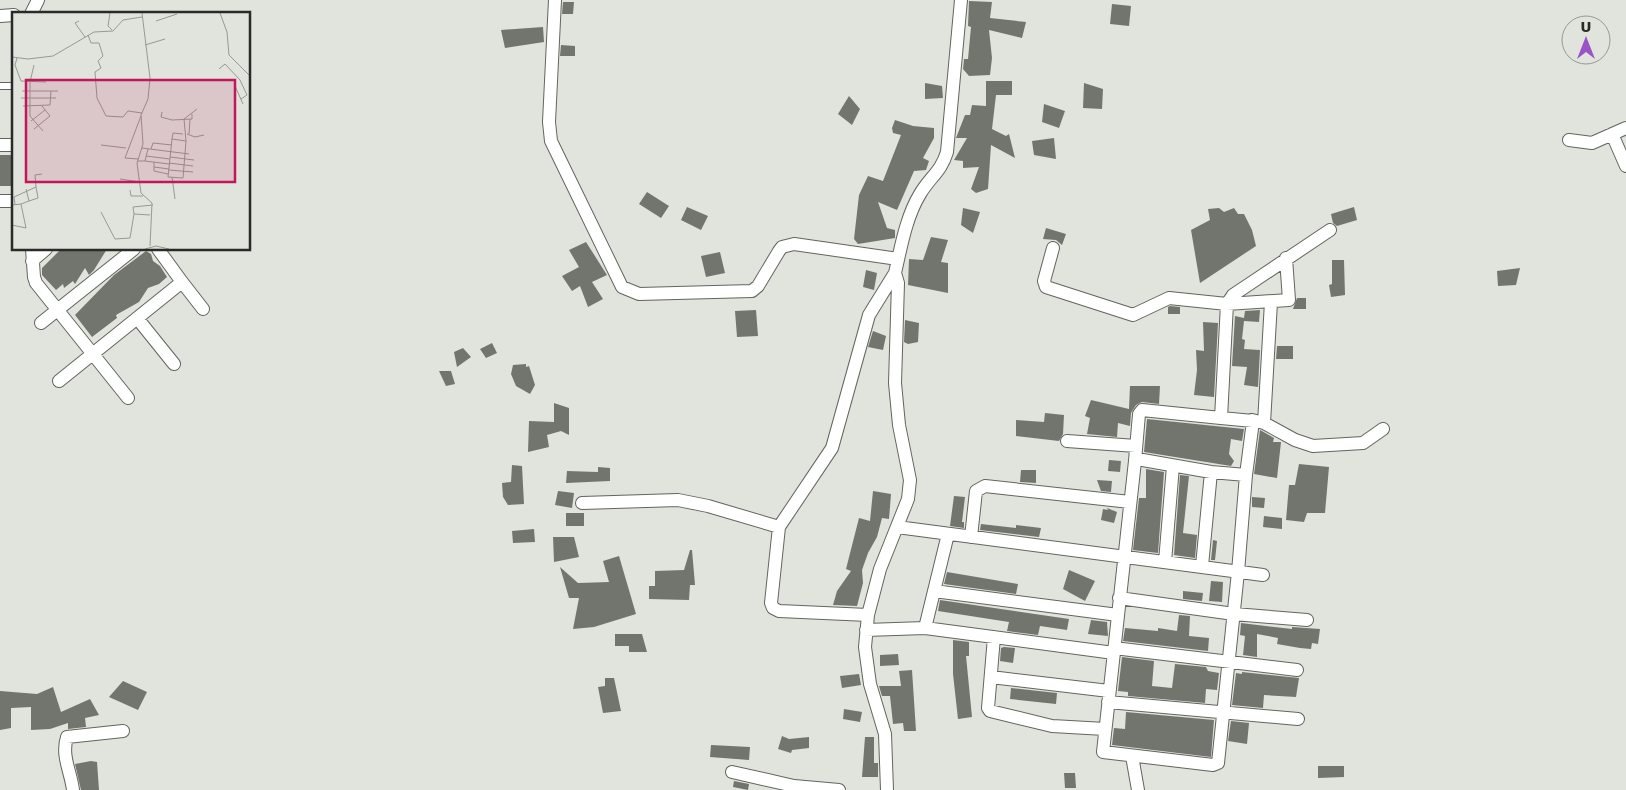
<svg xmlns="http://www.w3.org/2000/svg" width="1626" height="790" font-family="'DejaVu Sans',sans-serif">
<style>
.building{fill:#72756e}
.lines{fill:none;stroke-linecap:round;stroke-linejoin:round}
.service-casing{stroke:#62655f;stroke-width:8}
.minor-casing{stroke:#62655f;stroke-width:14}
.service{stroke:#fff;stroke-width:6}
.minor{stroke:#fff;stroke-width:12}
.inset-road{fill:none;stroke:#979a94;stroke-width:1}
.view{fill:#c2185b;fill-opacity:0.15;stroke:#c2185b;stroke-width:2.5}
.inset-edge{fill:none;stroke:#292b28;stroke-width:2.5}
</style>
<rect width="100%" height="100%" fill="#e0e4dc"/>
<!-- building -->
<path class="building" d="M969,1l23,1 -2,16 36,4 -4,16 -33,-8 3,28 -2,17 -21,1 -6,-7 1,-10h4l3,-32 -3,-1z
M563,2h11l-1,12h-11z
M1112,4l19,2 -2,20 -19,-2z
M543,27l1,15 -39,6 -4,-18z
M561,45l14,1v10h-15z
M986,81h26v14h-16l-4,34 14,7 3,-2 6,24 -24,-13 -3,44 -12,4 -5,-4 8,-22 -16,1v-7l-9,-1 13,-22h-11l9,-23h5l2,-10 14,1z
M925,83l17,3 1,12 -18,1z
M1084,83l19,6 -1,20 -19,-1z
M849,96l11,13 -8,16 -14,-11z
M1044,104l21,7 -6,17 -17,-6z
M895,120l18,6 21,2v10l-11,20 6,3 -3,9 -12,1 -17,39 -19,-8 9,26 8,2v8l-37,6 -4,-5 5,-44 9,-19 15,5 18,-46 -8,-2 -1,-5z
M1054,138l2,21 -22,-4 -2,-14z
M0,155h14v31h-14z
M647,192l22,14 -8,12 -22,-14z
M687,207l21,9 -7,14 -20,-10z
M1354,207l3,13 -20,6 -4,-3 -2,-9z
M963,208l17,4 -7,21 -12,-8z
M1219,208l5,4 10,-4 4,6h6l8,16 4,16 -56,37 -9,-53 19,-10 -2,-11z
M1046,228l20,6 -4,11 -6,-5 -13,-1z
M931,237l17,3 -7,22 7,1v30l-40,-8 1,-26 14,1z
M586,242l21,33 -15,7 11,17 -15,8 -8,-21 -8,5 -10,-15 17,-9 -10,-17z
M61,249h46l-13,21 -5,5 -4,-7 -10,16 -2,-3 -9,7 -1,-4 -7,6 -14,-15v-7z
M146,251l5,3 2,7 7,5 7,11 -8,7 -11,4 -9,14 -23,13 1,3 -25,19 -17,-22 39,-40z
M720,252l5,21 -19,4 -5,-21z
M1332,260h12l1,35 -14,2 -2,-12 3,-1z
M1520,268l-4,17 -18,1 -1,-15z
M866,270l11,3 -3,17 -11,-3z
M1297,298h9v11h-13z
M1170,306l10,1v7h-12v-7z
M756,310l2,26 -21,1 -2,-26z
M1260,310l-1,12 -15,-1 -2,18 3,1 -1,9 16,1 -2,37 -14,-2 3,-18 -15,-1 3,-50 9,2 1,-7z
M905,320l14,3 -1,19 -10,2 -4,-2z
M1203,322l15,1 -4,74 -20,-2 3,-25 -1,-20 8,1z
M873,331l13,5 -3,14 -15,-3z
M492,343l5,10 -11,5 -6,-9z
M1277,346h16v13h-17z
M463,348l8,9 -14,10 -3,-15z
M526,364v3l3,-1 6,19 -5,9 -14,-8 -5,-12 2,-9z
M439,371h12l4,13 -9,2z
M1130,386h30l-1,18 -17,-2 -6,3 -5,8 -1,13 -12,-3 -1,14 -30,-3 3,-16 -5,-2 6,-16 38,9z
M554,403l15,5v27l-8,-4 -14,4 2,12 -21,5 1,-31 25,1z
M1045,413l19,2 -1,19 -4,7 -43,-5v-16l28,2z
M1147,419l97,10 -2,12 -11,-2 -2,15 5,7 -3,5 -87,-14z
M1260,430l14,8 -1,4h8l-4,36 -23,-4z
M1109,460l12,1 -1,11 -12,-1z
M1299,464l30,3 -4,46h-18l-3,9 -18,-2 3,-35h6z
M512,465l10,1 2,38 -16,1 -5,-8 -1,-14 9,-1z
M598,467l12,1v13l-44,2 1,-12 31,1z
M1146,469l18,3 -6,81 -25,-3 6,-52h7z
M1021,470h15v13l-16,-1z
M1180,475l9,1 -6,57 14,2 -2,23 -21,-3z
M1097,480l15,1 -1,11 -10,-1z
M558,491l16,2 -2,15 -17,-3z
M873,491l18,3 -2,25 -7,-1 -5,19 -9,16 -6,17 1,13 -6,23 -24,-1 4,-14 14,-20 -5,-2 13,-51 11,3z
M954,496l11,1 -3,25h2v6l-14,-2z
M1252,497l13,1 -1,10 -12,-1z
M1107,508l10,4 -3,11 -13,-3 2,-11 5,1z
M566,513h18v13h-18z
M1264,516l18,2v11l-19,-2z
M981,524l35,4v-3l25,3 -2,9 -59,-7z
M534,529l1,13 -22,1 -1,-12z
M553,537h21l5,20 -25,5z
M1213,540l4,1 -2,19h-4z
M690,550h2l3,35h-5l-1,15 -40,-1v-13h6v-15l29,-1z
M619,556l17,58 -42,13 -21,2 6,-31h-10l-9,-31 18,16 31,-1 -6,-21z
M1069,570l26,11 -10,20 -22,-12z
M947,572l71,12 -2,10 -72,-10z
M1211,581l12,1 -1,20 -13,-1z
M1183,591l20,2 -1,8 -19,-2z
M940,600l129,19 -2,11 -27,-4 -2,9 -31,-4 2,-9 -71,-11z
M1179,615l11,1 -1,20 20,2 -1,13 -85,-10 2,-13 33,3v-3l19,3z
M1091,620l16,2 1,14 -20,-2z
M1241,623l51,6v-2l28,2 -2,15 -6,-1 -1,6 -11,-1 -23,-4 1,-6 -21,-4v23l-14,-2 2,-19 -5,-1z
M615,634h27l5,18h-18v-6h-14z
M953,640l16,2v14h-3l6,61 -14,2 -5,-45z
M1004,647l11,1 -2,15 -13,-2 1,-13z
M898,654l1,11 -19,1v-11z
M1122,657l32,4 -2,25 20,2 3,-24 31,3 2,4 11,2 -2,17 -11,-1 -1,14 -77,-7v-4l-10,-1z
M912,670l4,61h-12l-1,-8 -10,1 -3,-28h-8l-3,-10h22l-2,-15z
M1242,672l57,6 -3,19 -32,-2 -1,13 -31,-3 4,-32 6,1z
M859,674l2,11 -19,3 -2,-12z
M605,678h9l7,33 -18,2 -5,-26 7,-1z
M123,681l24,11 -9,18 -29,-13z
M53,687l8,25 29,-13 9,16 -14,3 1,9 -18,2v-6l-18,6 -19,1v-23l-20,1v20l-11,2v-39l37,3z
M1011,688l46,5 -1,11 -46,-5z
M844,709l18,3 -2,10 -17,-3z
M1126,712l88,8 -3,37 -99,-12 2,-17 11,1z
M1231,721l18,2 -2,21 -19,-3z
M782,736l7,3 20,-2v11l-17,2 -1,3 -13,-4z
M865,737h9v26h4v14h-16z
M711,745l39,2 -1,13 -39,-3z
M91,761l6,1 2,28h-18l-6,-26z
M1318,766h26v11l-26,1z
M1064,773h11l1,15h-11z
M734,781l15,3 -1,6 -15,-3z"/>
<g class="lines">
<!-- service casing -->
<g class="service-casing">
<path id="service" d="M0,86h14"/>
</g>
<!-- minor casing -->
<g class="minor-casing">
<path id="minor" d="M555,0l-6,122 2,19 71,146 17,7 113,-3 6,-5 21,-35 3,-4 12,-3 104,15
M31,14l7,-14
M0,16l14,-1
M1612,134l14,32
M1569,140l23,3 34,-15
M0,145h14
M0,201h14
M1053,248l-9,33 2,6 87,28 36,-17 58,6 62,-4 -3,-42
M32,249l2,28 2,6 92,115
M32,261l14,-12
M182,282l21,27
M137,318l37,46
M41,323l93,-74
M59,381l123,-99 -24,-33
M1252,420l12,3 31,17 18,6 50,-3 20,-14
M1264,423l7,-121
M1067,441l69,5
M1135,461l4,-47 3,-4 79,8
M1246,475l-8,97 -20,191 -5,2 -110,-13 32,-291 2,-2 74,13 35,3 7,-54 -32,-3 6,-114 6,-9 12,-8 85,-57
M582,503l96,-3 30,6 71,21
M897,527l366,48
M971,537l5,-46 9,-5 145,16
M1165,562l8,-96
M1202,566l9,-94
M934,591l184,24
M1119,598l115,16 73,6
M868,615l-89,-4 -6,-3 -2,-5 8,-76 53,-79 37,-133 26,-42
M925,628l189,25
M866,630l59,-2 23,-94
M994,637l-6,71 2,3 62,15 53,3
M1114,648l183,22
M991,677l118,14
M1108,702l190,17
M1132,756l6,34
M732,772l62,14 45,4
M73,790c-2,-18 -12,-34 -6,-53l56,-6
M887,790l-2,-56 -15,-50 -5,-37 3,-32 12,-46 28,-70 2,-19 -11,-55 -4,-42 3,-100 -3,-10c6,-26 11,-56 25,-79 10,-17 21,-22 27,-42l14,-152"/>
</g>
<!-- service -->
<use href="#service" class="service"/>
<!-- minor -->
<use href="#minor" class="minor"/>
</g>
<!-- overview -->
<g transform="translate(12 12)">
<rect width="238" height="238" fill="#e0e4dc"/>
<path class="inset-road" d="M98,1l-2,13 4,4M130,1l8,65 -2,21 -7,16 2,29 -6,19 4,30 11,10 -2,43M208,1l7,19 2,23 21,21M67,9l-4,2 10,14M144,9l21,-7M76,23l3,8h8l4,13 -5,5 3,7 -6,4 2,26 9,18 17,1 5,-6 14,2M133,33l20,-6M0,45l16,2 25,-3 41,-24 19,-1 10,-11 19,-3M5,46l-2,7 6,16 25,1M22,53l-4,17v34l13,15M207,57l6,-5 15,16 7,15 -6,4M223,74l8,18M10,79h36M9,86h35M11,94l27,-1 1,-14M150,100l-1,5 11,3 20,-1v-5M19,109l14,-11M22,117l16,-13 -8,-10M175,122l8,3 9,-2M177,122l1,-15M160,127l1,-6 10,1M174,129l-3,37 -15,-1 4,-38 14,2 -2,-22 13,-10M89,133l25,3M130,136l47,6M139,137l2,-6 19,2M134,144l24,3M158,145l24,3M126,147l-13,-1 16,-42M126,149h7l3,-12M133,149l24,3M142,150v9l14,3M157,151l24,3M142,155l15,2M157,158l24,2M160,165l3,22M108,167l20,3M118,178l1,6h12M17,189l9,-3 -2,-11M3,192l-1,-7 22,-10 -1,-12 7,-1M9,192l8,-3 -3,-12M0,193l9,-1 5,24 -14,-3M89,200l14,27 15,-1 4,-24M138,203l-16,-1 -1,-7 20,-2M133,237l11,-3 13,3"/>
<path class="view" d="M14,68h209v102h-209z"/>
<rect width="238" height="238" class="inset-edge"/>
</g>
<!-- north arrow -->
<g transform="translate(1586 40)"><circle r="24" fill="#e0e4dc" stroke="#979a94"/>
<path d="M0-4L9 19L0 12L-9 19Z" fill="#9a53c7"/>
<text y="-8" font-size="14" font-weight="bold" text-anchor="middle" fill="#292b28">U</text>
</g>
</svg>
